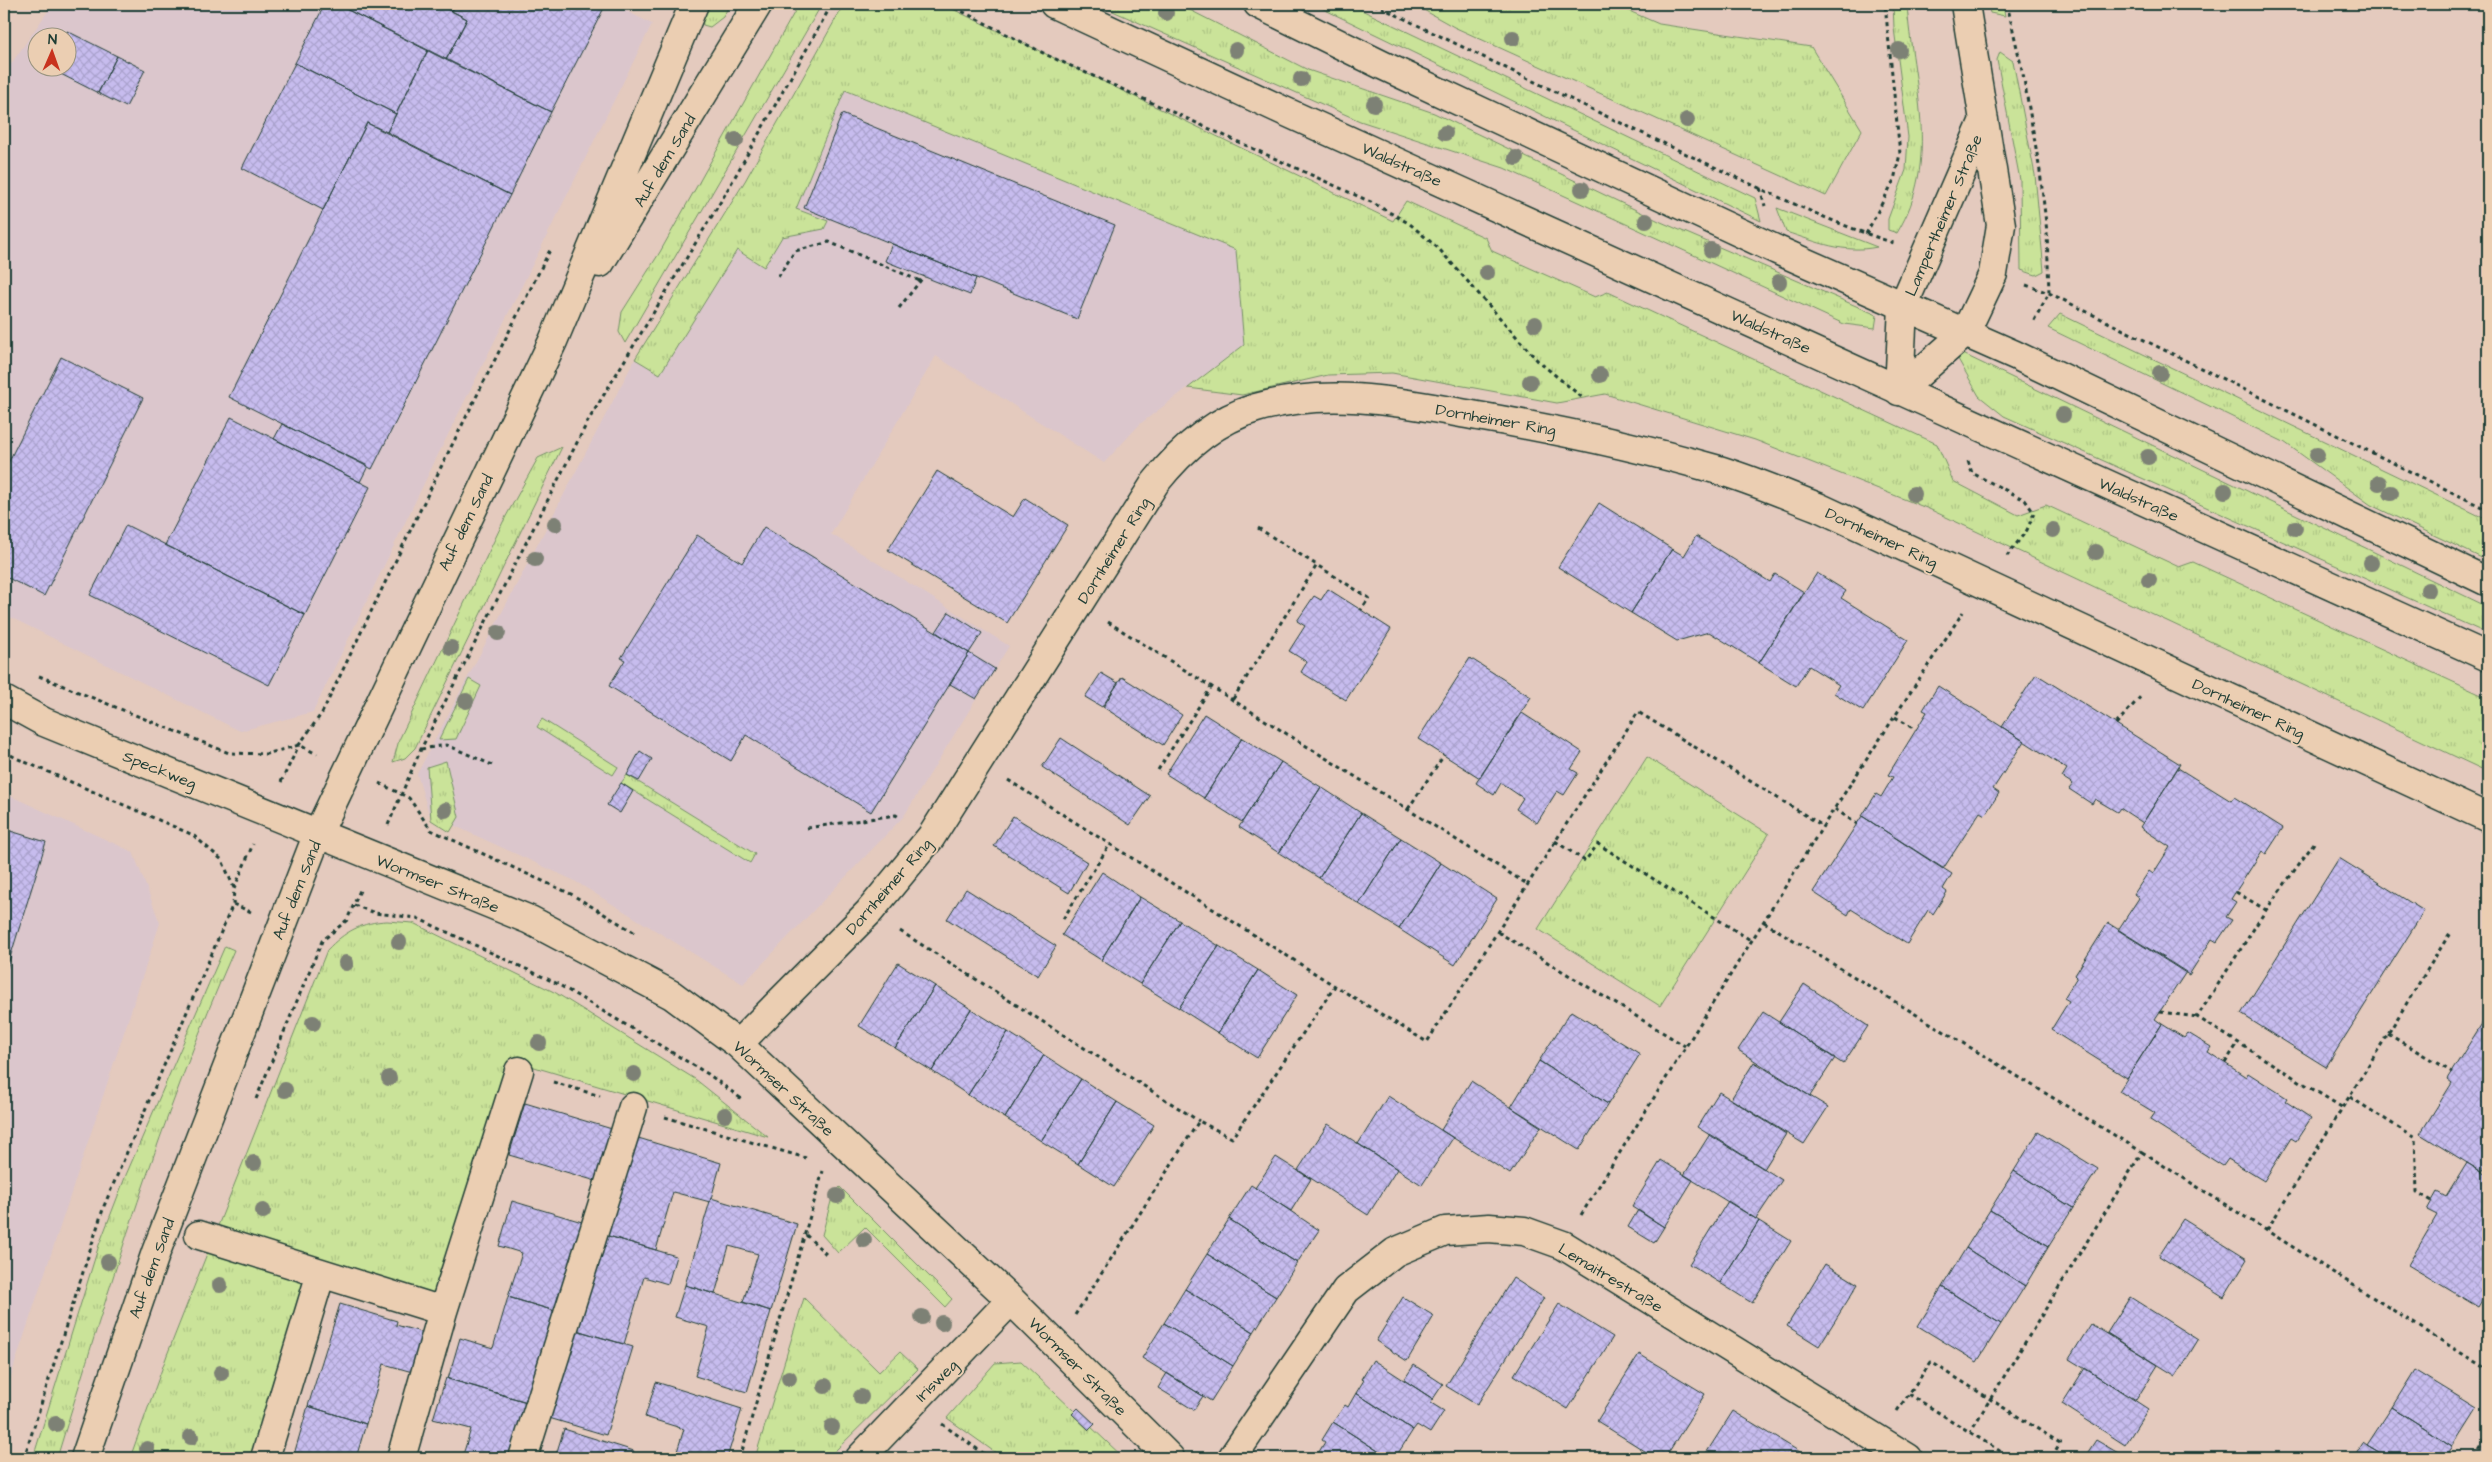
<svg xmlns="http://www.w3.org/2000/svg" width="2492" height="1462" font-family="'Architects Daughter',sans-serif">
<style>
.built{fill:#dbc6cc;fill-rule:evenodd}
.grass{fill:url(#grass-tufts);stroke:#749066}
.building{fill:url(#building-cross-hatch);stroke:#1f3d34}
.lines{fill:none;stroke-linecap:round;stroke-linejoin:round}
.minor-casing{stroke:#1f3d34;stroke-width:31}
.major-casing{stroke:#1f3d34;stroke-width:31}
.path{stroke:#1f3d34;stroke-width:3;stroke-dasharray:4 4;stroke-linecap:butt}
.minor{stroke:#ebceb2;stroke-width:28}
.major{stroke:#ebceb2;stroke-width:28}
.tree{fill:#7d8175}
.labels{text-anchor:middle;stroke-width:4;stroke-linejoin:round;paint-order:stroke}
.street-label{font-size:16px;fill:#1f3d34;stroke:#ebceb2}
</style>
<defs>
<pattern id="grass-tufts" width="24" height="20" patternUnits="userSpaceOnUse" patternTransform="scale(1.25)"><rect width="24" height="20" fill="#cae399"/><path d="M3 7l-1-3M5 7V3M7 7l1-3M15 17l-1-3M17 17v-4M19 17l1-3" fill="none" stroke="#adc484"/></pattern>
<pattern id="building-cross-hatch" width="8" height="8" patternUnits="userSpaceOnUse" patternTransform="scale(1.25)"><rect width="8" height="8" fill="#c7bcee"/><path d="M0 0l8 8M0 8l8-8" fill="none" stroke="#aaa2cd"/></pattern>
</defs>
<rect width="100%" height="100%" fill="#e4cabe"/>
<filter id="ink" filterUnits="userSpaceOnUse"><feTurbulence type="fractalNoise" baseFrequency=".02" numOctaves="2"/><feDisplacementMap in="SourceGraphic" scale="10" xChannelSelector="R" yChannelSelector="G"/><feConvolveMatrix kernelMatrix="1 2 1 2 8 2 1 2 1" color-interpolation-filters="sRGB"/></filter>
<g filter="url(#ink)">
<!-- built -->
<path class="built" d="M53,4h560l39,20 -218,439 -121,249 -73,19 -236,-117v-540zM38,38h30v30h-30z
M805,74l431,176 8,95 -104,79 -36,39 -168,-107 -105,178 178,112 -105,170 -161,168 -170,-104 -144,-66 -12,-40 218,-415 110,-178z
M4,793l129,59 27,71 -156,474z"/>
<!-- grass -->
<path class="grass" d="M709,4h21l-7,13 -13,10 -7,-2 -1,-8z
M799,4h23l-197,339 -6,-11 3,-20 38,-60z
M844,4h98l451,217 13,-20 80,37 6,13 103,46 13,-5 329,152 16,37 65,34 28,-10 133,62 14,-5 295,136v74l-559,-263 -174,-69 -150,-46 -48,9 -165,-30 -64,2 -86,20 -54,-7 56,-43 -8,-95 -391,-160 -49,119 32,12 -4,8 -42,8 -18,30 -27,-17 -77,124 -25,-15 110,-178z
M1097,4h81l130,66 126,43 227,109 216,93 -2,13 -31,-4 -340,-156 -144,-47z
M1313,4h36l406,194 6,23z
M1413,4h200l46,20 152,23 51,83 -36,66 -372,-169z
M1893,4h14c5,79 35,155 -10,229l-9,-3v-11l18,-49 2,-33 -14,-109z
M1988,4h15l2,12 -15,-3z
M2000,52l13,9 22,114 9,96 -8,4 -15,-5 -1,-90 -23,-120z
M1777,208l100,39c-33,7 -60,-5 -91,-15z
M2060,314l428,206v41l-117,-56 -87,-63 -236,-114z
M1961,353l527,254v27l-484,-218 -25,-20 -21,-37z
M562,447l-147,301 -10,10 -12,4 6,-22 105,-220 34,-62z
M469,679l12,7 -25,53 -17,1z
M542,719l76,48 -5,8 -76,-48z
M1647,757l122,77 -109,172 -122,-77z
M446,761l13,56 -9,15 -19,-12 -4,-53z
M627,775l128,79 -5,9 -129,-80z
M387,921l26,2 143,70 139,86 73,58 -237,-71 -91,226 -15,9 -112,-35 -58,192h-125l37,-103 160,-405c17,-18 35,-28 60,-29z
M225,946l9,4c-72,164 -125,337 -177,508h-24l66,-213 27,-70z
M840,1187l112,112 -7,8 -80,-80 -27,26 -16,-18 11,-41z
M804,1298l75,74 21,-20 18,17 -90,89h-73z
M1021,1361l103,97h-121l-56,-40 48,-55z"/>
<!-- building -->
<path class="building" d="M325,4h11l92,46 -32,64 -101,-51z
M336,4h101l30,15 -21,41z
M437,4h19l-4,7z
M456,4h150l-55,108 -105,-52 21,-41 -15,-8z
M67,31l50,25 -19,37 -49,-25h19v-30h-4z
M428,50l123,62 -41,83 -123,-63z
M117,56l28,14 -19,37 -28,-14z
M295,63l101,51 -9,18 -20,-9 -44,87 -81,-42z
M842,114l273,111 -38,94 -273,-111z
M367,123l143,72 -138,274 -143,-72z
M892,244l84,34 -6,17 -85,-34z
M61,357l82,41 -99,198 -40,-20v-105z
M231,417l139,70 -65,128 -140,-70z
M282,424l86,42 -8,16 -86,-43z
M937,471l76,46 12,-19 43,27 -61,98 -119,-73z
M1599,503l73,46 -41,64 -73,-46z
M126,525l179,90 -36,70 -179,-90z
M764,527l205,126 -98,159 -125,-77 -15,26 -122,-75 16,-26 -4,-2 76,-123 45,28z
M1696,536l74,46 5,-8 29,18 -45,71 -50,-31 -32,9 -46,-28 41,-64 12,7z
M1817,573l29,18 -5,7 67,42 -45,71 -29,-18 5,-8 -30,-19 -13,20 -37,-23z
M1328,589l63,40 -45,71 -45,-28 6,-10 -18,-11 16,-25 -8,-5 17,-25 7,4z
M949,612l33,21 -13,20 -33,-21z
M969,653l26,16 -19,30 -26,-15z
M1470,658l61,39 -51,81 -62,-39z
M1101,673l17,10 -16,24 -17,-10z
M2036,674l144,90 -37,59 -23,-15 -3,4 -22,-13 -3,5 -23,-15 4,-5 -11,-7 5,-8 -65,-42z
M1122,677l60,38 -19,30 -60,-38z
M1938,686l86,55 -31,48 6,4 -14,22 -5,-3 -37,57 -81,-53 14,-22 5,3 12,-20 -5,-2 39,-63 -4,-2z
M1522,713l60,39 -11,17 7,4 -14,22 -7,-4 -20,32 -21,-14 7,-11 -22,-15 -7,12 -18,-12z
M1204,714l38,24 -38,60 -38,-24z
M1061,738l89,58 -20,29 -88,-58z
M1242,738l39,24 -39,60 -38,-24z
M640,751l12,8 -13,22 -12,-6z
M1281,762l40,25 -42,66 -40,-26z
M2178,768l53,33 3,-4 49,31 -17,26 -4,-3 -31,48 5,3 -10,15 6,3 -15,22 -5,-3 -23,36 -71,-45 21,-32 -5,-4 15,-23 4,3 17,-27 -30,-20z
M621,783l12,8 -13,22 -13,-8z
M1321,787l40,26 -42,65 -40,-25z
M1361,813l40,25 -42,66 -40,-26z
M1013,816l74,46 -18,31 -75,-47z
M1862,816l90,58 -9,15 4,3 -14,22 -5,-4 -21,34 -56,-35 -3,6 -35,-23z
M4,829l42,13 -42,135z
M1401,838l40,25 -42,66 -40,-25z
M2339,858l85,53 -98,156 -85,-53z
M1441,863l56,36 -42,66 -56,-36z
M1102,872l38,25 -39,63 -39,-25z
M966,889l90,57 -18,30 -91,-57z
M1140,897l40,24 -40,63 -39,-24z
M1180,921l39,25 -40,62 -39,-24z
M2108,923l78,49 -31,47 7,5 -35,54 -76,-48 18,-29 -5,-3 13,-21 -2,-2z
M1219,946l39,24 -40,63 -39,-25z
M898,963l37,23 -40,62 -36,-22z
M1258,970l39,25 -40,63 -39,-25z
M1804,984l64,42 -25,38 -64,-42z
M935,986l36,23 -39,62 -37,-23z
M971,1009l37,23 -40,63 -36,-24z
M1571,1011l69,43 -32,50 -69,-43z
M1763,1012l72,46 -25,38 -72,-46z
M2488,1014v148l-6,10 -62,-38 32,-51 -5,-4z
M2162,1024l22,14 4,-5 23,14 -3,5 38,25 2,-4 39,25 -2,3 26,17 -15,23 -5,-3 -27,43 -36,-22 -5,7 -73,-46 5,-7 -36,-22z
M1008,1032l36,23 -39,63 -37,-23z
M1044,1055l37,24 -40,62 -36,-23z
M1539,1061l69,43 -29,46 -68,-43z
M1754,1062l74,45 -24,37 -73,-45z
M1081,1079l36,23 -39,62 -37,-23z
M1471,1081l70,46 -31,47 -69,-44z
M1719,1092l67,42 -22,35 -67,-42z
M1388,1096l65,42 -31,47 -64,-41z
M1117,1102l37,23 -40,62 -36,-23z
M525,1103l87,26 -16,52 -87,-26z
M1328,1124l69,45 -29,46 -70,-45z
M2038,1132l60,37 -25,39 -59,-37z
M1710,1134l72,46 -26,39 -72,-44z
M635,1137l86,26 -11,39 -37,-10 -17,58 -51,-15z
M1276,1157l35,22 -20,32 -36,-23z
M1661,1160l32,20 -29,47 -32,-20z
M2467,1163l21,13v114l-10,17 -70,-42 29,-50 -10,-5 10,-18 9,5z
M2014,1171l59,37 -24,38 -59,-36z
M1251,1185l68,45 -22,33 -68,-44z
M711,1198l86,26 -26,87 -28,-9 15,-48 -29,-8 -14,48 -30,-9z
M512,1201l70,21 -27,89 -47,-14 14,-44 -23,-7z
M1728,1201l31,20 -39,62 -31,-19z
M1638,1210l26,17 -10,16 -26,-16z
M1990,1210l59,36 -24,40 -59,-38z
M1229,1219l68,44 -21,34 -69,-43z
M2183,1219l64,40 -23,38 -65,-41z
M1759,1221l32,20 -39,62 -32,-20z
M605,1235l71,21 -8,28 -24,-7 -20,67 -48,-14z
M1966,1248l59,38 -24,38 -59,-37z
M1207,1254l69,43 -22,35 -69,-43z
M1825,1264l33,20 -39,62 -32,-20z
M1513,1278l31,20 -67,107 -31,-19z
M685,1285l86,26 -24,81 -52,-16 14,-49 -34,-10z
M1942,1287l59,37 -24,38 -59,-36z
M1185,1289l69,43 -21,34 -69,-43z
M508,1297l47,14 -28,91 -79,-23 12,-41 33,10z
M1403,1297l31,19 -27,45 -31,-20z
M2130,1297l68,43 -22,36 -69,-43z
M340,1304l57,17 -1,4 32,9 -12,39 -32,-9 -18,60 -58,-18z
M1559,1304l54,33 -45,72 -54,-34z
M1164,1323l69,43 -22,35 -69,-43z
M2091,1324l67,41 -22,35 -67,-41z
M576,1330l57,17 -27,88 -57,-17z
M1639,1354l66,40 -40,64h-9l-59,-37z
M1373,1360l60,39 -2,4 13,8 -14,22 -13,-8 -4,5 -57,-37 8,-13 -3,-1z
M1414,1365l29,19 -10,15 -29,-19z
M2085,1368l63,41 -23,36 -63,-41z
M2415,1370l62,38 -24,38 -61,-39z
M1167,1373l36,23 -9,14 -36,-22z
M446,1378l81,24 -16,56h-49l9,-29 -38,-10z
M656,1382l86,27 -15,49h-52l9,-29 -39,-12z
M1356,1393l57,37 -18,28h-6l-56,-36 12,-17 3,2z
M308,1406l58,18 -10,34h-63z
M2392,1407l61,39 -8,12h-56l-22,-13z
M1078,1408l17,16 -6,6 -17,-16z
M1733,1411l67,41 -4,6h-93z
M1333,1422l56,36h-67l-5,-3 8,-13 -3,-2z
M564,1429l70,22 -3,7h-76z
M2096,1440l29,17 -41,1z
M2363,1442l4,3 22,13h-36z"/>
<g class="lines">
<!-- minor casing -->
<g class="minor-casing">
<path id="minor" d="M600,263l158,-259
M1899,391l66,-58 28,-59 8,-49 -36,-221
M1899,391l4,-85 81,-186
M4,700l40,22 486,198 142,75 66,49 273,256 159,158
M738,1044l131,-132 62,-75 224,-354c26,-33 60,-63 101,-75 73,-21 144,-6 216,7 82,14 163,31 243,54 35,10 69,25 103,38l670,311
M199,1235l244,76
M85,1458l71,-206 162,-419 235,-492 141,-337
M265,1458l56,-185
M401,1458l42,-147 76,-240
M523,1458l110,-351
M860,1458l151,-158
M1232,1458l114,-168 49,-38 50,-21 44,-3 35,3 39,14 345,213"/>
</g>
<!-- major casing -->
<g class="major-casing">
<path id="major" d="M1054,4l230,107 1204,546
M1258,4l124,61 395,185 238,105 473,227"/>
</g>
<!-- path -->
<path class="path" d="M948,4l101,52 324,147 37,21 29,25 99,112 46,38
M1374,4c107,52 214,104 321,154 65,30 130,63 199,85
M2007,4l16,70 17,97 7,61 2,61 -17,31
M1760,188l5,18
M1866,234l28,-54 6,-26 -15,-150
M778,277l17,-26 34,-9 91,39
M2026,285l23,8 439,217
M899,308l25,-32
M1968,461l4,12 53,27 9,13 -7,17 -20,26
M1258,528l111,70 -8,12
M1108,622l419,262
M4,661l6,3
M39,676l190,77 37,1 33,-9 18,9
M1233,699l84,-134
M1895,717l21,13
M2116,724l26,-29
M421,749l26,-4 45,20
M4,751l12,7 177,77 29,25 12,28
M1158,770l54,-84
M1008,780l327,206
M281,782l18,-37 23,-32 119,-246 109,-217
M379,783l30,15 22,32 140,64 66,40
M1408,809l36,-54
M1835,809l22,15
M388,825l33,-76 167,-328 136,-225 108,-192
M807,828l89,-13 4,3
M1555,841l30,20 13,-17 154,97
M2314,843l-48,67 -69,107 146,91
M2236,892l30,18
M233,904l18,8
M354,905l21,8 42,5 139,65 152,91 35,26
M1063,919l47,-75
M1764,922l378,230 -172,280
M900,931l299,190
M1498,932l187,114
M2160,1012l37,5
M2388,1034l64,38
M2225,1063l13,-20
M553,1082l47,14
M2350,1097l65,41 2,54 15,9
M256,1099l66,-158 25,-21 14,-32
M665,1117l141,41
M2142,1152l346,218
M1581,1215l242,-389 140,-214
M2267,1230l183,-297
M806,1235l20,19
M1075,1315l124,-194 33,17 103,-152 92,56 211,-330 185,114
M1909,1394l102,64
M1897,1411l34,-49 129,81 -9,15
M942,1424l48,34
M24,1458l80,-252 129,-302 1,-15 19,-45
M740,1458l83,-287
M2475,1458l13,-21"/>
<!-- minor -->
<use href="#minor" class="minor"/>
<!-- major -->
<use href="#major" class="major"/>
</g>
<!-- trees -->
<g class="tree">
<circle cx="1166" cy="13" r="8"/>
<circle cx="1513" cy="38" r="8"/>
<circle cx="1236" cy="50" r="8"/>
<circle cx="1899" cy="50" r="8"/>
<circle cx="1301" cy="79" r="8"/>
<circle cx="1374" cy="104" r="8"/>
<circle cx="1687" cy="120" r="8"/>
<circle cx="1445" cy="133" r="8"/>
<circle cx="736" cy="140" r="8"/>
<circle cx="1516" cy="158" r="8"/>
<circle cx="1582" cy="189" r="8"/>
<circle cx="1646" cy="221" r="8"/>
<circle cx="1711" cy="250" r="8"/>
<circle cx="1487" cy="273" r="8"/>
<circle cx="1779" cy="282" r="8"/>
<circle cx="1535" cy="324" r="8"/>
<circle cx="2160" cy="373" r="8"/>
<circle cx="1600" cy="375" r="8"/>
<circle cx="1530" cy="382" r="8"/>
<circle cx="2063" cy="415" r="8"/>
<circle cx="2317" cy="455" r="8"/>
<circle cx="2148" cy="457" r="8"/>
<circle cx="2379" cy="483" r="8"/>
<circle cx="2225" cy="491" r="8"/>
<circle cx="2391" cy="493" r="8"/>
<circle cx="1914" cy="494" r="8"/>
<circle cx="555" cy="524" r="8"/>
<circle cx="2295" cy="528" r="8"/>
<circle cx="2053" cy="530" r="8"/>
<circle cx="2096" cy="552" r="8"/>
<circle cx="535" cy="559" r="8"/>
<circle cx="2371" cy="563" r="8"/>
<circle cx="2149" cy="580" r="8"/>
<circle cx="2428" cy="590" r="8"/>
<circle cx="498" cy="633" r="8"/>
<circle cx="451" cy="648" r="8"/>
<circle cx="466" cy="701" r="8"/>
<circle cx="445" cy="810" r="8"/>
<circle cx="399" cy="942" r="8"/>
<circle cx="346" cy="963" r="8"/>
<circle cx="313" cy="1023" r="8"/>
<circle cx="539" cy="1043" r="8"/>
<circle cx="634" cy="1074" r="8"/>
<circle cx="389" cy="1078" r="8"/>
<circle cx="285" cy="1090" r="8"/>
<circle cx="725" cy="1115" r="8"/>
<circle cx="254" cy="1163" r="8"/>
<circle cx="837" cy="1196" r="8"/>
<circle cx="263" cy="1211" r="8"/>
<circle cx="864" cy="1240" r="8"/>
<circle cx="108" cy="1262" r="8"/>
<circle cx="220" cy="1285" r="8"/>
<circle cx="922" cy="1317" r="8"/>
<circle cx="942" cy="1323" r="8"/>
<circle cx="221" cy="1373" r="8"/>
<circle cx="789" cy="1378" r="8"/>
<circle cx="825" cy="1386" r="8"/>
<circle cx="861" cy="1397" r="8"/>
<circle cx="56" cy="1424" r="8"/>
<circle cx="832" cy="1427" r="8"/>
<circle cx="191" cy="1437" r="8"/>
<circle cx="147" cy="1449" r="8"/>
</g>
</g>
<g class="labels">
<!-- street labels -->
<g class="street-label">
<text transform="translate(664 160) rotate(-59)" y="6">Auf dem Sand</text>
<text transform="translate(1402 164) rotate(24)" y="6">Waldstraße</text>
<text transform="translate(1943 215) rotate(-67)" y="6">Lampertheimer Straße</text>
<text transform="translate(1771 331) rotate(24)" y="6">Waldstraße</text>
<text transform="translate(1496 419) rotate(10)" y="6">Dornheimer Ring</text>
<text transform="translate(2139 499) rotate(24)" y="6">Waldstraße</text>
<text transform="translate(465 522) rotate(-64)" y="6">Auf dem Sand</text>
<text transform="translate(1882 537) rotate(25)" y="6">Dornheimer Ring</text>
<text transform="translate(1113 550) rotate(-58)" y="6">Dornheimer Ring</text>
<text transform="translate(2249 708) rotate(25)" y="6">Dornheimer Ring</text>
<text transform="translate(160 769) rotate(22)" y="6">Speckweg</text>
<text transform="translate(438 883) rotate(22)" y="6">Wormser Straße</text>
<text transform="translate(888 886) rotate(-49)" y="6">Dornheimer Ring</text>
<text transform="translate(296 890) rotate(-68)" y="6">Auf dem Sand</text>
<text transform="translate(784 1088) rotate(43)" y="6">Wormser Straße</text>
<text transform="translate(151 1268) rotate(-70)" y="6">Auf dem Sand</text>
<text transform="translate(1611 1277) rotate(31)" y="6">Lemaitrestraße</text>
<text transform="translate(1078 1366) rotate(45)" y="6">Wormser Straße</text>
<text transform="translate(936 1380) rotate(-45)" y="6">Irisweg</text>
</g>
</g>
<!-- margin -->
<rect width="2492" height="1462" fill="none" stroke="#ebceb2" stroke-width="20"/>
<rect x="10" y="10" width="2472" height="1442" fill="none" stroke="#1f3d34" stroke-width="2" filter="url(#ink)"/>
<!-- north arrow -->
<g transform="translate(52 52) rotate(2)"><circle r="24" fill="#ebceb2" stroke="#999480"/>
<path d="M0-4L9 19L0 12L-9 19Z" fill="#c8321e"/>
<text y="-8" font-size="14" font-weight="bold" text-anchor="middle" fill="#1f3d34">N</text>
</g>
</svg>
